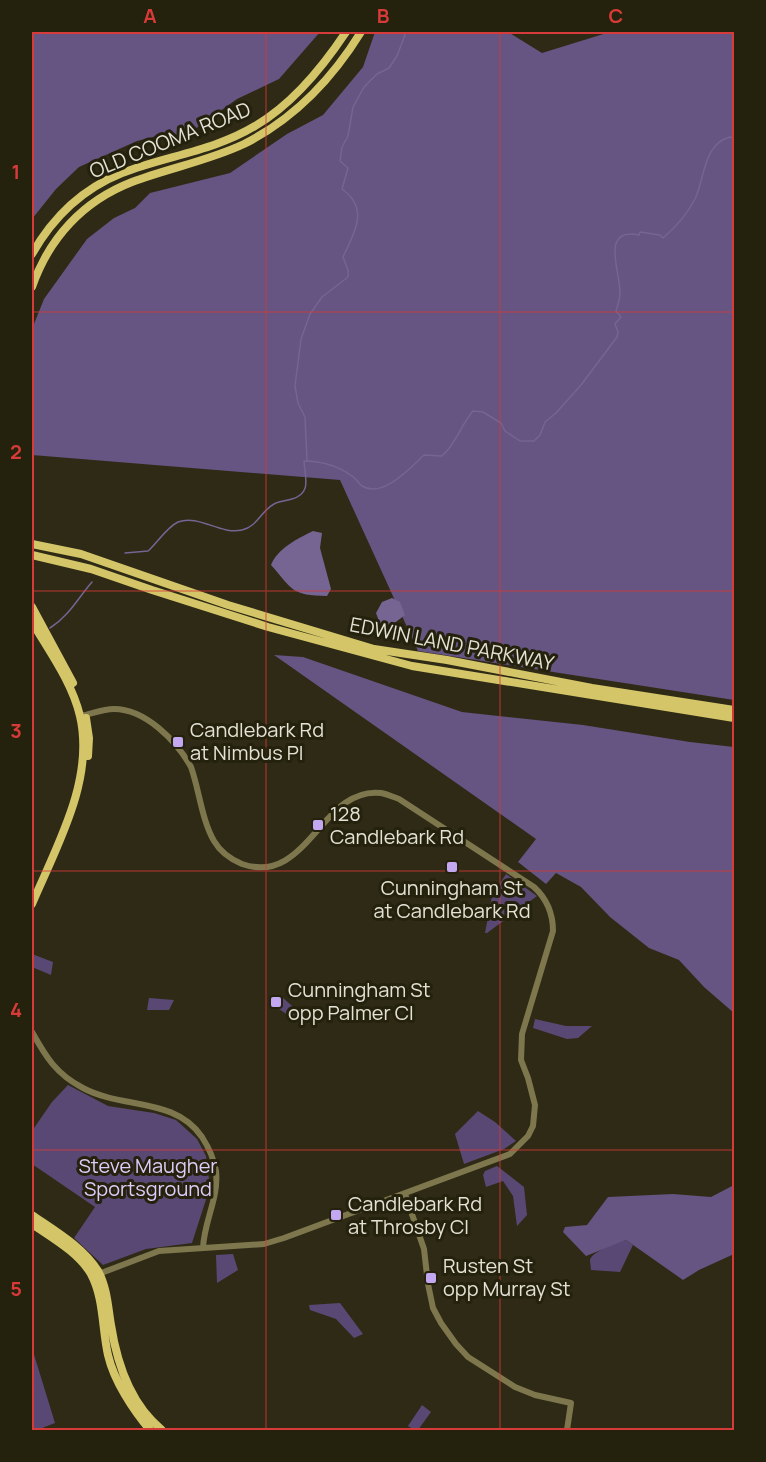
<svg xmlns="http://www.w3.org/2000/svg" width="766" height="1462" font-family="Manrope,sans-serif">
<style>
.green{fill:#5a4874}
.forest{fill:#665482}
.water{fill:#766493}
.lines{fill:none;stroke-linecap:round;stroke-linejoin:round}
.stream{stroke:#766493;stroke-width:1.5}
.minor{stroke:#7e774d;stroke-width:6}
.major{stroke:#d3c568;stroke-width:8}
.grid{fill:none;stroke:#d73b39;stroke-width:1.5;stroke-opacity:0.55}
.poi-dot{fill:#c4a7f1;stroke:#24210c;stroke-width:2}
.labels{text-anchor:middle;stroke-width:6;stroke-linejoin:round;paint-order:stroke}
.street-label{font-size:20px;fill:#e4e2d5;stroke:#24210c}
.poi-label{font-size:20px;fill:#e4e2d5;stroke:#24210c;text-anchor:start}
.park-label{font-size:20px;fill:#ddccf9;stroke:#24210c}
.neatline{fill:none;stroke:#d73b39;stroke-width:2}
.grid-label{font-size:20px;text-anchor:middle;font-weight:bold;fill:#d73b39}
</style>
<rect width="100%" height="100%" fill="#2e2a16"/>
<!-- green -->
<path class="green" d="M506,874l31,22 -50,37h-2l7,-37z
M32,954l21,8 -2,13 -19,-8z
M149,998l25,2 -5,10h-22z
M283,998l23,20 -6,6 -25,-18z
M535,1019l31,7h26l-14,12 -11,1 -34,-11z
M68,1085l40,21 46,7 22,7 21,19 9,17 4,31 -18,56 -46,6 -43,16 -29,-27 21,-31 -63,-43v-33l20,-29z
M478,1111l17,11 21,19 -12,8 -40,15 -9,-30z
M497,1166l27,21 3,28 -10,11 -4,-30 -10,-15 -17,6 -3,-12 2,-4z
M626,1240l7,5 -13,27 -29,-2c0,-1 -1,-9 -1,-10 2,-9 28,-17 36,-20z
M233,1254l5,16 -21,13 -1,-28z
M340,1303l23,31 -9,4 -18,-19 -26,-9 -1,-5z
M32,1348l23,75 -18,7h-5z
M422,1405l9,7 -13,18h-4l-6,-4z"/>
<!-- forest -->
<path class="forest" d="M32,32h288l-41,47 -42,20 -56,40 -16,-5 -28,7 -58,26 -23,22 -24,30z
M375,32h133l34,21 68,-21h124v668l-316,-49 -78,-171 -308,-25v-111l2,-20 10,-25 43,-60 27,-21 21,-10 15,-15 80,-20 57,-39 36,-19 40,-48z
M274,655l29,2 159,55 121,13 107,17 44,5v266l-30,-26 -25,-27 -30,-12 -39,-31 -29,-30 -25,-14 -10,11 -28,-22 18,-23z
M734,1185v69l-35,16 -16,10 -57,-40 -40,16 -23,-24 2,-5 22,-2 21,-28 65,-3 38,3z"/>
<!-- water -->
<path class="water" d="M313,531l9,2 -2,15 11,41 -4,7c-36,-1 -33,-5 -56,-31 7,-17 26,-26 42,-34z
M392,598l8,4 5,13 -17,13 -8,-4 -4,-11 6,-11z"/>
<g class="lines">
<!-- stream -->
<path class="stream" d="M307,460l-2,-43 -7,-14 -3,-17 6,-47 9,-25 12,-17 26,-20v-7l-5,-13c11,-24 27,-48 -1,-68l6,-21 -8,-7 2,-14 6,-11 5,-29 11,-20 13,-13 12,-6 8,-12 9,-24
M125,553l23,-2c9,-8 19,-24 30,-29 21,-8 42,13 64,8 15,-3 19,-19 32,-26 5,-3 12,-3 18,-5 20,-6 13,-21 12,-38 17,0 34,5 48,15 4,2 6,7 10,10 21,13 49,-19 62,-31l18,1c15,-13 18,-30 31,-45l10,1 18,11 4,8 15,10h14l6,-6 5,-13 11,-9 25,-28 36,-48 1,-5 -3,-8 6,-7 -5,-6c2,-6 4,-13 4,-19 0,-21 -20,-65 19,-57l1,-3 20,3 3,3c14,-12 24,-23 32,-39 10,-21 8,-55 35,-62l4,1
M50,628c19,-12 28,-30 42,-46"/>
<!-- minor -->
<path class="minor" d="M81,716c11,-2 21,-7 33,-7 31,0 62,31 77,58 8,22 11,54 23,74 7,12 16,18 28,23 66,23 79,-78 139,-71 6,1 12,4 18,6l135,88c13,12 19,26 19,44l-31,103 -1,26 7,18 7,27 -2,21 -5,10 -18,18 -226,84 -20,6 -105,7 -63,24
M32,1032c14,25 24,42 51,56 39,21 92,9 119,49 7,11 12,22 14,34 3,27 -12,50 -13,77
M405,1194l19,55 4,35 5,24 8,15 15,21 12,13 47,30 20,8 36,8 -4,27"/>
<!-- major -->
<path class="major" d="M32,254c21,-37 50,-65 90,-81 43,-17 92,-22 133,-47 38,-22 67,-58 91,-94
M32,287c17,-49 51,-86 100,-105 37,-14 76,-21 112,-38 50,-25 88,-65 117,-112
M32,544l49,10 147,51 146,44 73,11 145,28 142,22
M32,555l59,14 61,21 116,37 144,39 322,52
M32,607l41,76
M32,622c17,29 40,60 48,94 15,64 -24,131 -48,188
M86,718l3,20 -1,18
M32,1215c23,16 50,31 66,56 9,16 10,36 13,54 6,39 19,79 51,105
M32,1224c20,14 46,28 59,50 13,24 11,55 17,81 6,26 25,55 42,75"/>
</g>
<!-- grid -->
<path class="grid" d="M266,32v1398M500,32v1398M32,312h702M32,591h702M32,871h702M32,1150h702"/>
<!-- markers -->
<g class="poi-dot">
<rect x="172" y="736" width="12" height="12" rx="3"/>
<rect x="312" y="819" width="12" height="12" rx="3"/>
<rect x="446" y="861" width="12" height="12" rx="3"/>
<rect x="270" y="996" width="12" height="12" rx="3"/>
<rect x="330" y="1209" width="12" height="12" rx="3"/>
<rect x="425" y="1272" width="12" height="12" rx="3"/>
</g>
<g class="labels">
<!-- street labels -->
<g class="street-label">
<text transform="translate(170 140) rotate(-22)" y="7">OLD COOMA ROAD</text>
<text transform="translate(452 644) rotate(11)" y="7">EDWIN LAND PARKWAY</text>
</g>
<!-- poi labels -->
<g class="poi-label">
<text x="190" y="737">Candlebark Rd<tspan x="190" dy="23">at Nimbus Pl</tspan></text>
<text x="330" y="821">128<tspan x="330" dy="23">Candlebark Rd</tspan></text>
<text x="452" y="895" text-anchor="middle">Cunningham St<tspan x="452" dy="23">at Candlebark Rd</tspan></text>
<text x="288" y="997">Cunningham St<tspan x="288" dy="23">opp Palmer Cl</tspan></text>
<text x="348" y="1211">Candlebark Rd<tspan x="348" dy="23">at Throsby Cl</tspan></text>
<text x="443" y="1273">Rusten St<tspan x="443" dy="23">opp Murray St</tspan></text>
</g>
<!-- park labels -->
<g class="park-label">
<text x="148" y="1173">Steve Maugher<tspan x="148" dy="23">Sportsground</tspan></text>
</g>
</g>
<!-- border -->
<rect width="766" height="1462" fill="none" stroke="#24210c" stroke-width="66"/>
<rect x="33" y="33" width="700" height="1396" class="neatline"/>
<g class="grid-label">
<text x="150" y="23">A</text>
<text x="383" y="23">B</text>
<text x="616" y="23">C</text>
<text x="16" y="179">1</text>
<text x="16" y="459">2</text>
<text x="16" y="738">3</text>
<text x="16" y="1017">4</text>
<text x="16" y="1296">5</text>
</g>
</svg>
